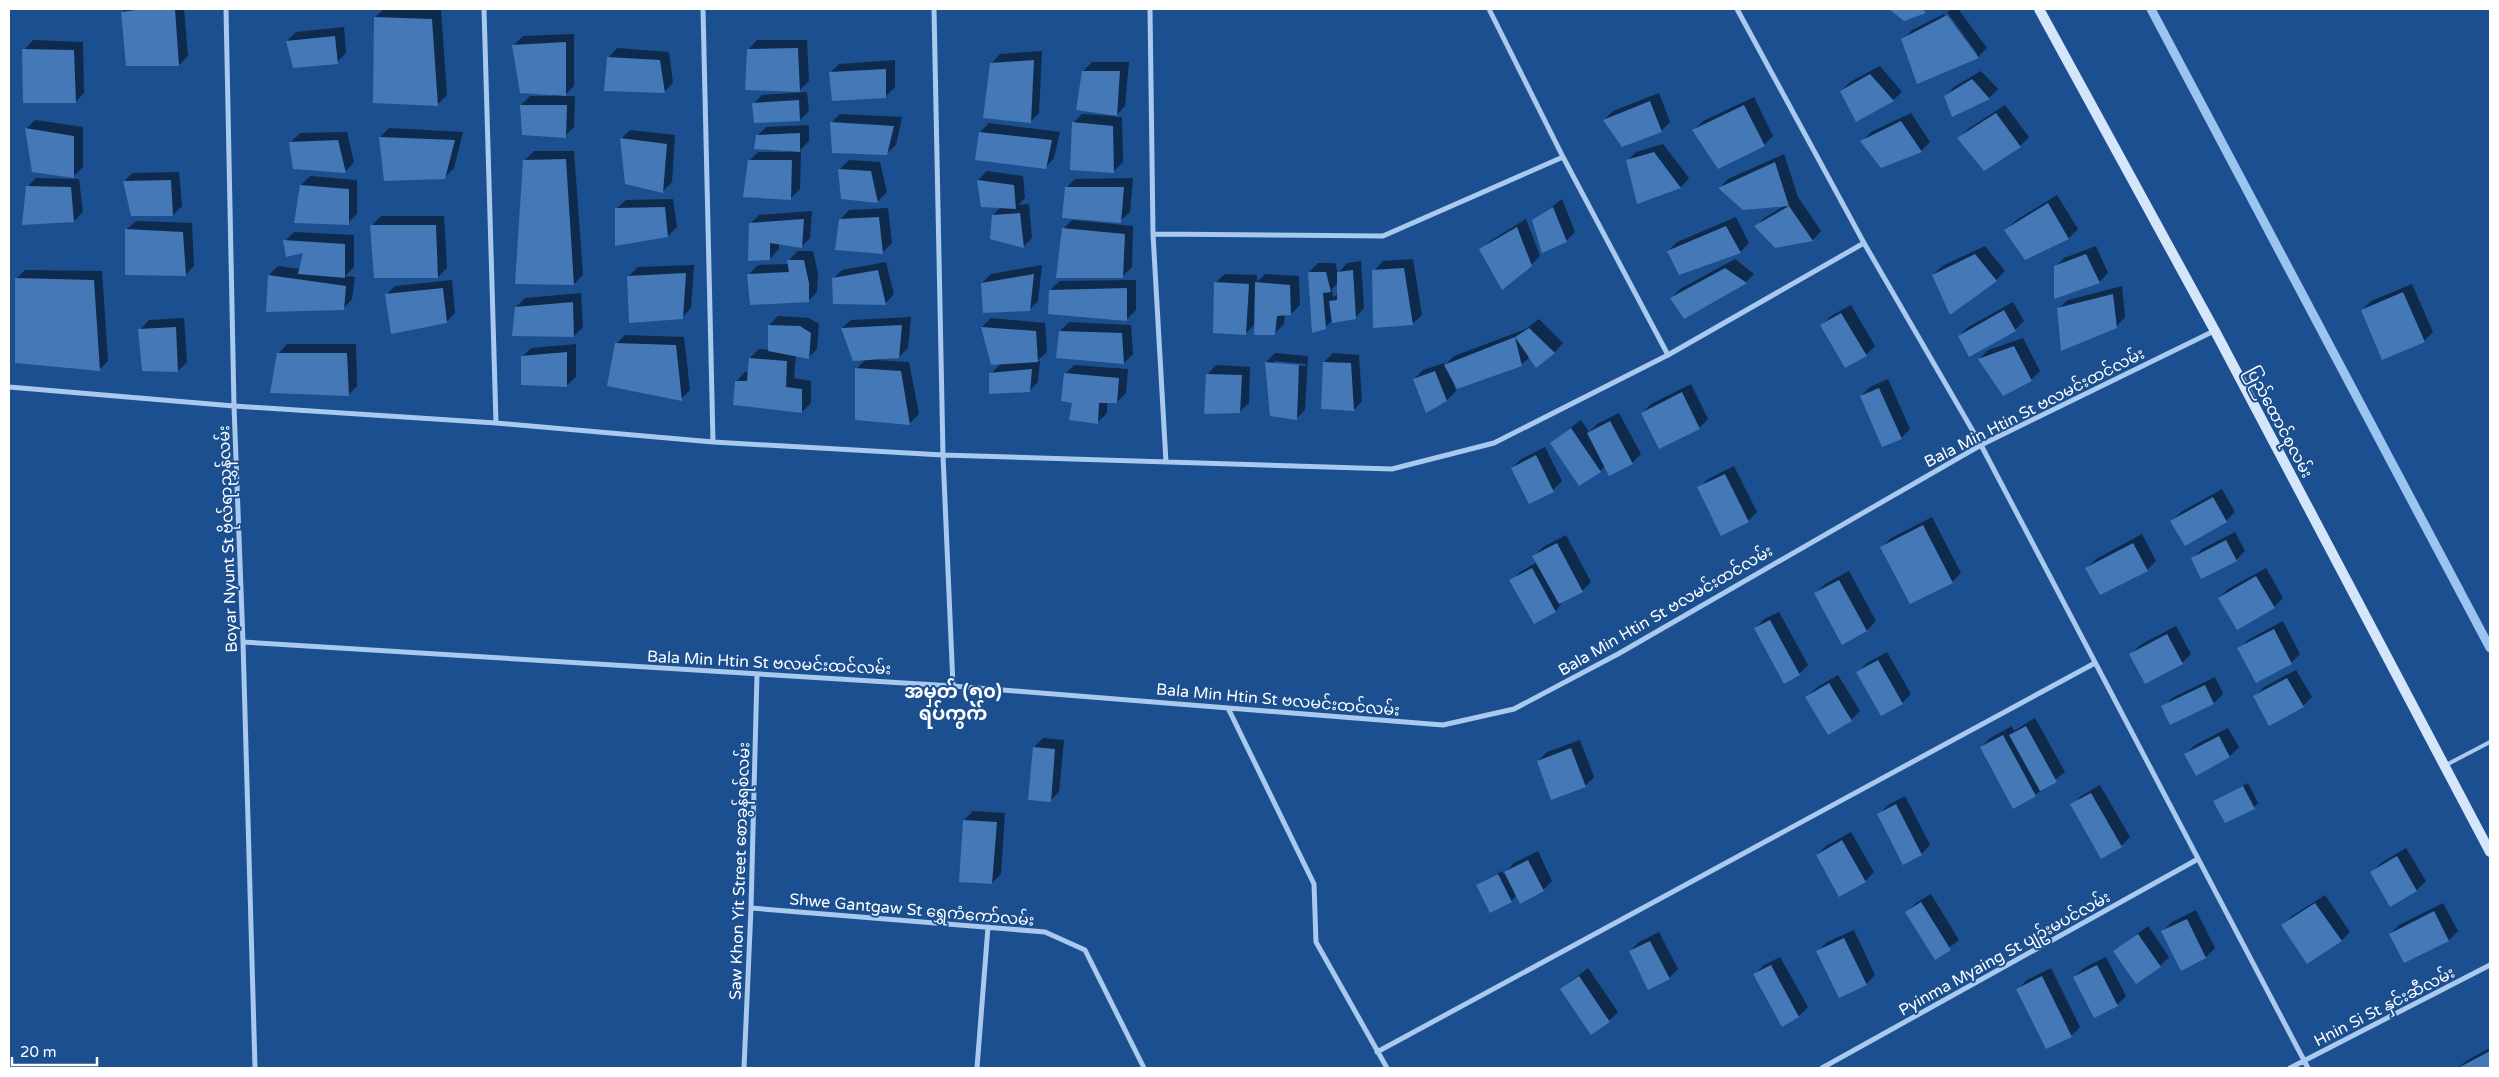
<svg xmlns="http://www.w3.org/2000/svg" width="2499" height="1077" font-family="'Varela Round','Noto Sans Myanmar',sans-serif">
<style>
.shadow{fill:#0007;fill-rule:evenodd}
.lines{fill:none;stroke-linecap:round;stroke-linejoin:round}
.stream{stroke:#9cc4f0;stroke-width:9}
.building{fill:#4478b7}
.service{stroke:#a9c9ee;stroke-width:4}
.minor{stroke:#a9c9ee;stroke-width:5}
.secondary{stroke:#d6e6fa;stroke-width:10}
.labels{text-anchor:middle;stroke-width:4;stroke-linejoin:round;paint-order:stroke}
.street-label{font-size:16px;fill:#fff;stroke:#1b4f8f}
.quarter-label{font-size:19px;font-weight:bold;fill:#fff;stroke:#1b4f8f}
</style>
<rect width="100%" height="100%" fill="#1b4f8f"/>
<!-- shadow -->
<path class="shadow" d="M126,9h58l4,47 -9,9 -57,-53z
M384,9l57,1 6,85 -9,9 -63,-87z
M1891,9h37l-24,11z
M1953,9h5l29,39 -9,9 -75,-17 9,-10 32,-16 31,41h3l-31,-43z
M344,27l2,26 -9,9 -50,-21 9,-9z
M574,34v52l-10,10h11l-1,31 -9,9 -44,-31 9,-9h23v-2l-39,-49 9,-9z
M33,40l50,2 1,51 -9,9 -51,-52z
M757,40h50l2,41 -10,10 -51,-41z
M617,48l52,4 4,31 -9,9 -56,-34z
M1042,51l-3,62 -9,9 -39,-58 9,-10z
M895,60v27l-9,9 -56,-23 9,-9z
M1092,62h37l-4,44 -10,11h7l1,45 -9,9 -41,-48 9,-9 32,2 -31,-45z
M1880,66l22,26 -9,8 -52,-9 9,-9z
M1981,71l17,18 -9,9 -44,-2 9,-9z
M807,92l2,19 -9,9 -47,-16 9,-9z
M1659,93l11,29 -9,9 -57,-11 9,-9z
M1754,97l19,39 -9,9 -70,-15 9,-9z
M2005,105l24,32 -9,9 -61,-8 9,-9z
M1911,113l19,29 -9,9 -59,-10 9,-9z
M840,114l62,3 -6,28 -10,9 -55,-31z
M35,120l48,7v40l-9,9 -48,-47z
M989,123l71,9 -6,26 -9,10 -65,-36z
M809,125v16l-11,11 3,-1 -1,38 -9,9 -42,-37 9,-9h29l1,-2 -31,-14 9,-9z
M389,128l74,4 -9,36 -9,9 -60,3 -5,-43z
M630,130l45,5 -3,47 -9,9 -42,-52z
M347,132l7,30 -8,9 -52,-3 -3,-26 9,-9z
M1663,144l26,34 -8,9 -44,15 -10,-41 9,-9z
M534,151h40l9,124 -9,9 -50,-123z
M1784,154l14,43 23,34 -8,9 -38,7 -19,-21 8,-8 22,-13 -66,-17 8,-9z
M849,160l31,2 7,30 -9,9 -36,-3 -2,-29z
M987,171l36,5 2,22 -7,7 11,-1 3,34 -9,9 -30,-32 8,-8 -19,-1 -4,-26z
M179,172l3,34 -9,9 -49,-34 9,-8z
M310,176l47,4v34l-9,9 -47,-38z
M36,178l43,1 4,33 -9,9 -47,-34z
M1133,178l-3,34 -10,9 -54,-33 9,-9z
M2057,195l21,34 -9,9 -44,21 -19,-29 9,-9z
M673,199l4,28 -9,9 -52,-27 10,-9z
M1562,199l13,33 -9,9 -32,-20z
M888,208l4,35 -9,9 -46,-3 3,-29 9,-10z
M812,211l-2,27 -9,9 -22,-4v6l-9,10 -20,-35 9,-9z
M381,216h63l3,52 -9,9 -66,-52z
M1736,217l13,26 -9,9 -72,-1 9,-9z
M1526,219l14,37 -9,9 -50,-15 9,-9z
M1072,220l61,6 -1,41 -9,9 -60,-47z
M136,221l56,2 2,43 -9,9 -59,-45z
M294,232l60,3v32l-9,9 10,1 -3,22 -9,10 -74,-34 9,-9 22,3 5,-17 -20,-11z
M1985,246l20,25 -9,9 -63,-5 9,-9z
M2096,246l12,27 -9,9 -44,-15 9,-9z
M798,251h15l5,22 -1,19 -9,9 -59,-27 9,-9 31,-1v-4z
M1413,259l9,56 -10,9 -38,-53 9,-10z
M1735,259l19,15 -8,8 -62,36 -13,-20 9,-9z
M1361,261l3,47 -9,10 -22,2 -8,7 -16,-55 9,-9h17l3,10 9,-10zM1338,283v10l-5,5 -1,-9z
M886,262l8,32 -8,9 -53,-24 9,-9z
M694,265l-3,43 -9,10 -53,-42 9,-9z
M1042,265l-4,36 -9,9 -47,-27 9,-9z
M25,270l77,1 6,90 -9,9 -83,-91z
M1225,274l32,1v7l8,-8 34,2 1,29 -9,9h-6l-1,10 -9,9 -20,-9 -9,9 -31,-50z
M452,280l3,33 -9,9 -60,-27 9,-9z
M1136,280v30l-9,9 -77,-29 10,-9z
M2412,284l21,48 -9,9 -62,-31 9,-9z
M2122,286l3,31 -9,10 -58,-18 10,-9z
M581,293l2,34 -9,9 -58,-29 9,-9z
M2013,302l11,19 -9,9 -56,6 9,-9z
M1851,305l24,41 -9,9 -44,-30 9,-9z
M778,316l31,2 10,6 -2,25 -9,9 -12,-3 -2,23 17,3v22l-9,9 -66,-30 9,-10 4,1 1,-15 9,-9 10,1v-25z
M911,317l-3,31 -9,9 -24,3 34,2 10,52 -9,9 -53,-4v-51l9,-9 -24,-31 9,-8z
M184,318l3,44 -9,9 -38,-41 9,-10z
M991,318l54,5 2,29 -10,9h3l-2,21 -9,9 -38,-17 10,-11 -9,1 -10,-37z
M1539,319l24,24 -8,9 -19,15 -6,-10 -9,8 -69,12 4,14 -9,9 -20,11 -13,-32 9,-9 21,-7 1,2 9,-9 72,-27z
M1069,322l62,3 2,29 -9,9 -64,-32z
M625,335l59,2 6,53 -9,9 -65,-55z
M2023,338l17,33 -9,9 -52,-21 9,-9z
M287,344h69l1,42 -9,9 -70,-41z
M576,344v33l-10,9 -44,-29 9,-9z
M1275,353l33,3 -3,54 -9,9 -30,-57zM1274,361l32,3v2l-32,-2z
M1333,353l26,2 3,46 -8,9 -30,-48z
M1074,365l54,4 -2,24 -9,9h-10v11l-9,9 -25,-20 -8,-28z
M1216,365l34,2 -1,36 -10,9 -32,-37z
M1888,379l22,50 -9,9 -40,-42 9,-9z
M1691,384l17,35 -9,9 -39,19 -18,-34 9,-9z
M1619,413l22,41 -9,9 -27,3 -5,5 -49,-28 30,-23 8,12 8,-8z
M1545,447l17,34 -9,9 -23,12 -18,-34 9,-9z
M1734,466l23,46 -9,9 -49,-33 9,-9z
M2222,489l13,23 -9,9h-54l9,-9z
M1932,517l29,56 -9,9 -70,-35 9,-9z
M2235,532l10,19 -9,9 -43,-2 9,-9z
M2142,534l14,27 -9,9 -60,-2 9,-9z
M1566,535l25,47 -9,9 -18,9 -8,11 -22,11 -23,-41 9,-9 17,-10 -3,-6 9,-9z
M2266,568l17,30 -9,9 -55,-9 9,-9z
M1849,571l27,50 -9,9 -24,13 -27,-50 9,-9z
M1779,612l29,53 -9,9 -44,-46 9,-9z
M2283,621l17,33 -9,9 -52,-14 9,-9z
M2176,626l15,28 -9,9 -51,-9 9,-9z
M1887,652l24,42 -9,9 -44,-31 9,-9z
M2296,670l16,27 -9,9 -48,-10 9,-9z
M1838,675l22,36 -9,9 -44,-23 9,-9z
M2215,677l8,17 -9,9 -43,21 -8,-17 9,-9z
M2035,718l30,54 -30,23 -54,-48 9,-9 22,-12 2,5z
M2228,728l11,19 -9,9 -44,-2 9,-9z
M1043,738l21,2 -5,52 -9,9 -16,-54z
M1580,740l14,37 -9,9 -47,-25 9,-9z
M2248,783l10,20 -4,4 -39,-5z
M2100,785l30,52 -9,9 -49,-41 9,-9z
M1905,796l25,49 -9,9 -42,-40 9,-9z
M973,811l32,2 -4,61 -9,9 -28,-63z
M1851,832l23,40 -9,9 -48,-26 9,-9z
M2406,848l20,33 -9,9 -45,-18 9,-9z
M1538,851l14,30 -9,9 -26,5 -6,6 -34,-16 25,-14 2,3 10,-11z
M1931,894l28,46 -24,18 -28,-46 9,-9z
M2325,895l25,37 -9,9 -58,-16 9,-9z
M2443,903l15,28 -9,9 -45,22 -14,-28 9,-9z
M2196,910l19,38 -9,9 -43,-26 9,-9z
M2148,926l21,31 -9,9 -45,-15z
M1854,930l21,45 -9,9 -48,-33 9,-9z
M1659,932l19,37 -9,9 -39,-27 9,-9z
M1780,957l28,50 -9,9 -44,-42 9,-9z
M2106,957l20,39 -9,9 -43,-28 10,-9z
M1588,968l30,44 -9,9 -48,-32z
M2051,968l29,59 -9,9 -24,12 -29,-59 9,-9z
M2490,1048v20h-32l8,-7z"/>
<g class="lines">
<!-- stream -->
<path class="stream" d="M2151,9l339,639"/>
</g>
<!-- building -->
<path class="building" d="M142,9h33l4,57h-53l-5,-54z
M1889,9h34l3,4 -22,8z
M1947,15l32,43 -62,26 -16,-45z
M374,17l58,2 6,87 -65,-3z
M335,36l3,28 -45,4 -7,-27z
M566,42v54l-46,-3 -8,-48z
M798,48l2,44 -55,-2 2,-41z
M22,49l52,1 2,53h-53z
M607,57l53,3 5,33 -61,-2z
M1034,60l-3,63 -48,-5 7,-55z
M886,69v29l-54,3 -3,-29z
M1082,71h38l-3,45 -41,-6z
M1870,74l24,27 -38,21 -16,-31z
M1972,79l18,20 -38,18 -8,-21z
M799,100l1,21 -46,2 -2,-20z
M1650,101l12,31 -40,15 -19,-27z
M520,105h47l-1,33 -44,-3z
M1744,105l21,41 -47,23 -26,-39z
M1996,113l25,34 -37,24 -27,-33z
M1901,121l21,31 -41,16 -21,-27z
M830,122l64,4 -7,29 -55,-2z
M1072,122l41,4 1,47 -44,-3z
M25,128l49,8v42l-42,-6z
M979,132l73,8 -6,29 -71,-9z
M800,133v19l-46,-3 2,-14z
M379,137l76,3 -10,39 -61,2z
M620,138l47,6 -4,49 -38,-9z
M338,140l8,33 -53,-4 -4,-27z
M1654,152l27,36 -44,16 -11,-44z
M566,159l8,126 -59,-1 8,-124z
M748,160h44l-1,40 -48,-3z
M1775,162l14,44 24,35 -38,7 -21,-22 35,-20 -46,4 -25,-22z
M838,169l33,2 7,32 -37,-4z
M171,180l2,36h-42l-8,-35z
M977,180l37,5 2,24 -35,-2z
M300,185l49,4v36l-55,-2z
M26,186l45,1 3,35 -52,3z
M1065,187h59l-3,36 -59,-5z
M2048,203l21,36 -44,21 -21,-30z
M665,207l3,30 -53,9v-38z
M1553,207l14,35 -25,11 -10,-33z
M1020,213l4,35 -34,-9 2,-24z
M879,217l4,37 -48,-4 4,-31z
M804,219l-2,29 -32,-5v17l-22,1 1,-38z
M370,225h66l2,53h-64z
M1726,226l15,27 -62,22 -12,-24z
M1517,227l15,39 -30,24 -23,-41z
M1062,228l63,6 -2,44h-67z
M125,229l58,3 3,44 -61,-1z
M283,240l62,4v34l-47,-4 5,-21 -17,4z
M1975,254l22,27 -47,34 -18,-40z
M2086,254l14,29 -46,16v-33z
M787,260h17l5,23v19l-59,3 -3,-31 42,-2z
M1404,268l9,57 -40,3 -1,-58z
M1725,268l22,15 -63,36 -14,-21z
M878,270l8,35 -53,-1 -1,-26z
M1353,270l3,49 -24,4 -3,-22 8,-1v-28z
M1308,272h18l5,20 -8,1 3,36 -14,4z
M686,273l-3,46 -54,4 -2,-47z
M1034,274l-4,37 -47,2 -2,-30z
M268,275l78,11 -2,24 -78,2z
M15,278l79,2 6,91 -85,-8z
M1214,282l35,2 -3,51 -33,-2z
M1255,282l35,3 1,30 -14,1 -2,19h-21z
M443,288l4,35 -56,11 -6,-40z
M1127,288v33l-79,-7 1,-24z
M2403,292l22,50 -43,18 -21,-50z
M2113,294l4,34 -56,23 -4,-43z
M573,302l1,35 -62,-1 3,-29z
M2004,310l12,21 -47,26 -11,-21z
M1841,313l26,43 -22,12 -25,-43z
M768,325l32,1 11,7 -2,26 -41,-8z
M902,325l-3,33 -46,3 -12,-33z
M176,327l2,45 -36,-1 -4,-42z
M981,327l55,4 2,31 -47,3z
M1529,328l26,25 -19,15 -21,-31z
M1059,331l63,2 2,31 -68,-6z
M1515,337l7,29 -65,23 -13,-24z
M615,343l61,2 6,56 -75,-15z
M2014,346l18,35 -29,15 -25,-37z
M567,352v35l-46,-2v-29z
M277,353h70l2,43 -79,-3z
M749,358l38,3 -1,26 16,2v24l-69,-8 2,-24h12z
M1265,362l34,3 -2,55 -27,-4z
M1323,362l28,1 3,48 -33,-2z
M855,368l46,3 9,54 -55,-5z
M1032,369l-2,23 -41,2v-21z
M1435,371l12,30 -21,12 -13,-34z
M1064,373l55,5 -2,25h-18l-1,21 -29,-4 3,-17 -11,-2z
M1206,374l36,1 -2,38 -36,1z
M1879,388l23,51 -20,8 -22,-51z
M1682,392l18,37 -41,20 -18,-36z
M1610,421l23,43 -24,12 -22,-43z
M1571,428l30,44 -22,14 -29,-43z
M1536,455l18,37 -25,12 -18,-36z
M1725,474l24,48 -28,14 -24,-49z
M2213,497l14,25 -42,24 -15,-25z
M1923,525l30,58 -43,21 -30,-57z
M2226,540l11,21 -36,18 -10,-21z
M1557,543l26,49 -24,12 -27,-48z
M2133,543l15,28 -48,24 -15,-27z
M1532,568l24,44 -22,12 -25,-44z
M2256,576l19,32 -38,22 -19,-32z
M1839,580l28,51 -25,14 -28,-52z
M1770,620l30,55 -16,9 -30,-56z
M2274,629l18,35 -36,19 -19,-35z
M2167,634l16,30 -38,20 -16,-30z
M1878,660l25,44 -22,12 -25,-44z
M2287,678l17,29 -35,19 -16,-30z
M1829,683l23,38 -24,14 -23,-38z
M2205,685l9,19 -44,21 -9,-19z
M2026,726l31,56 -17,9 -31,-56z
M2003,735l33,61 -23,13 -33,-62z
M2219,736l11,21 -34,19 -12,-22z
M1033,747l22,2 -4,53 -23,-2z
M1571,748l15,39 -35,13 -14,-39z
M2243,786l12,23 -30,14 -12,-22z
M2091,793l31,54 -21,12 -31,-55z
M1896,804l26,51 -19,10 -26,-51z
M963,820l34,2 -5,62 -33,-2z
M1842,840l24,42 -27,15 -23,-42z
M2397,856l20,35 -27,16 -20,-35z
M1528,860l16,31 -24,13 -16,-32z
M1498,874l14,28 -22,11 -14,-28z
M1921,902l30,48 -16,10 -30,-48z
M2315,903l27,38 -35,23 -26,-39z
M2434,911l15,30 -45,22 -15,-29z
M2187,919l19,39 -25,13 -20,-40z
M2138,934l23,33 -25,17 -23,-33z
M1844,938l23,47 -28,13 -23,-47z
M1650,941l20,38 -22,11 -19,-39z
M1771,965l28,52 -17,10 -29,-53z
M2097,965l21,41 -24,12 -21,-41z
M1579,976l31,46 -19,13 -31,-46z
M2042,976l30,61 -26,12 -30,-60z
M2490,1051v17h-32z"/>
<g class="lines">
<!-- service -->
<path class="service" d="M2446,765l44,-23"/>
<!-- minor -->
<path class="minor" d="M226,9l8,397 9,236 12,426
M484,9l12,414
M703,9l10,433
M934,9l9,446 10,231
M1150,9l3,225 13,228
M1489,9l74,148 105,198
M1737,9l127,234 117,202 327,623
M1153,234l230,2 180,-79
M9,387l225,19 262,17 217,19 230,13 449,14 102,-26 174,-88 196,-112
M243,642l710,44 490,39 71,-16 104,-55 363,-209 233,-114
M1228,708l86,176 2,58 71,126
M751,908l294,24 40,18 59,118
M1377,1052l718,-389
M744,1068l7,-160 6,-234
M977,1068l11,-141
M1822,1068l376,-209
M2290,1068l200,-103"/>
<!-- secondary -->
<path class="secondary" d="M2039,9l176,322 275,521"/>
</g>
<g class="labels">
<!-- street labels -->
<g class="street-label">
<text transform="translate(2034 407) rotate(-27)" y="6">Bala Min Htin St ဗလမင်းထင်လမ်း</text>
<text transform="translate(2280 422) rotate(62)" y="6">ပြည်ထောင်စုလမ်း</text>
<text transform="translate(227 539) rotate(-92)" y="6">Boyar Nyunt St ဗိုလ်ရာညွှန်လမ်း</text>
<text transform="translate(1665 610) rotate(-30)" y="6">Bala Min Htin St ဗလမင်းထင်လမ်း</text>
<text transform="translate(769 662) rotate(3)" y="6">Bala Min Htin St ဗလမင်းထင်လမ်း</text>
<text transform="translate(1278 699) rotate(5)" y="6">Bala Min Htin St ဗလမင်းထင်လမ်း</text>
<text transform="translate(739 871) rotate(-88)" y="6">Saw Khon Yit Street စောခွန်ရစ်လမ်း</text>
<text transform="translate(912 909) rotate(5)" y="6">Shwe Gantgaw St ရွှေကံကော်လမ်း</text>
<text transform="translate(2004 953) rotate(-29)" y="6">Pyinma Myaing St ပျဥ်းမပင်လမ်း</text>
<text transform="translate(2384 1006) rotate(-27)" y="6">Hnin Si St နှင်းဆီလမ်း</text>
</g>
<!-- quarter labels -->
<g class="quarter-label">
<text x="953" y="698">အမှတ် (၅၀)<tspan x="953" dy="22">ရပ်ကွက်</tspan></text>
</g>
</g>
<!-- border -->
<rect width="2499" height="1077" fill="none" stroke="#ffffff" stroke-width="20"/>
<!-- scale -->
<path d="M12 1057v8h85v-8" fill="none" stroke="#ffffff" stroke-width="2.5"/>
<text x="20" y="1057" font-size="15" fill="#ffffff" stroke="#1b4f8f" stroke-width="4" paint-order="stroke">20 m</text>
</svg>
